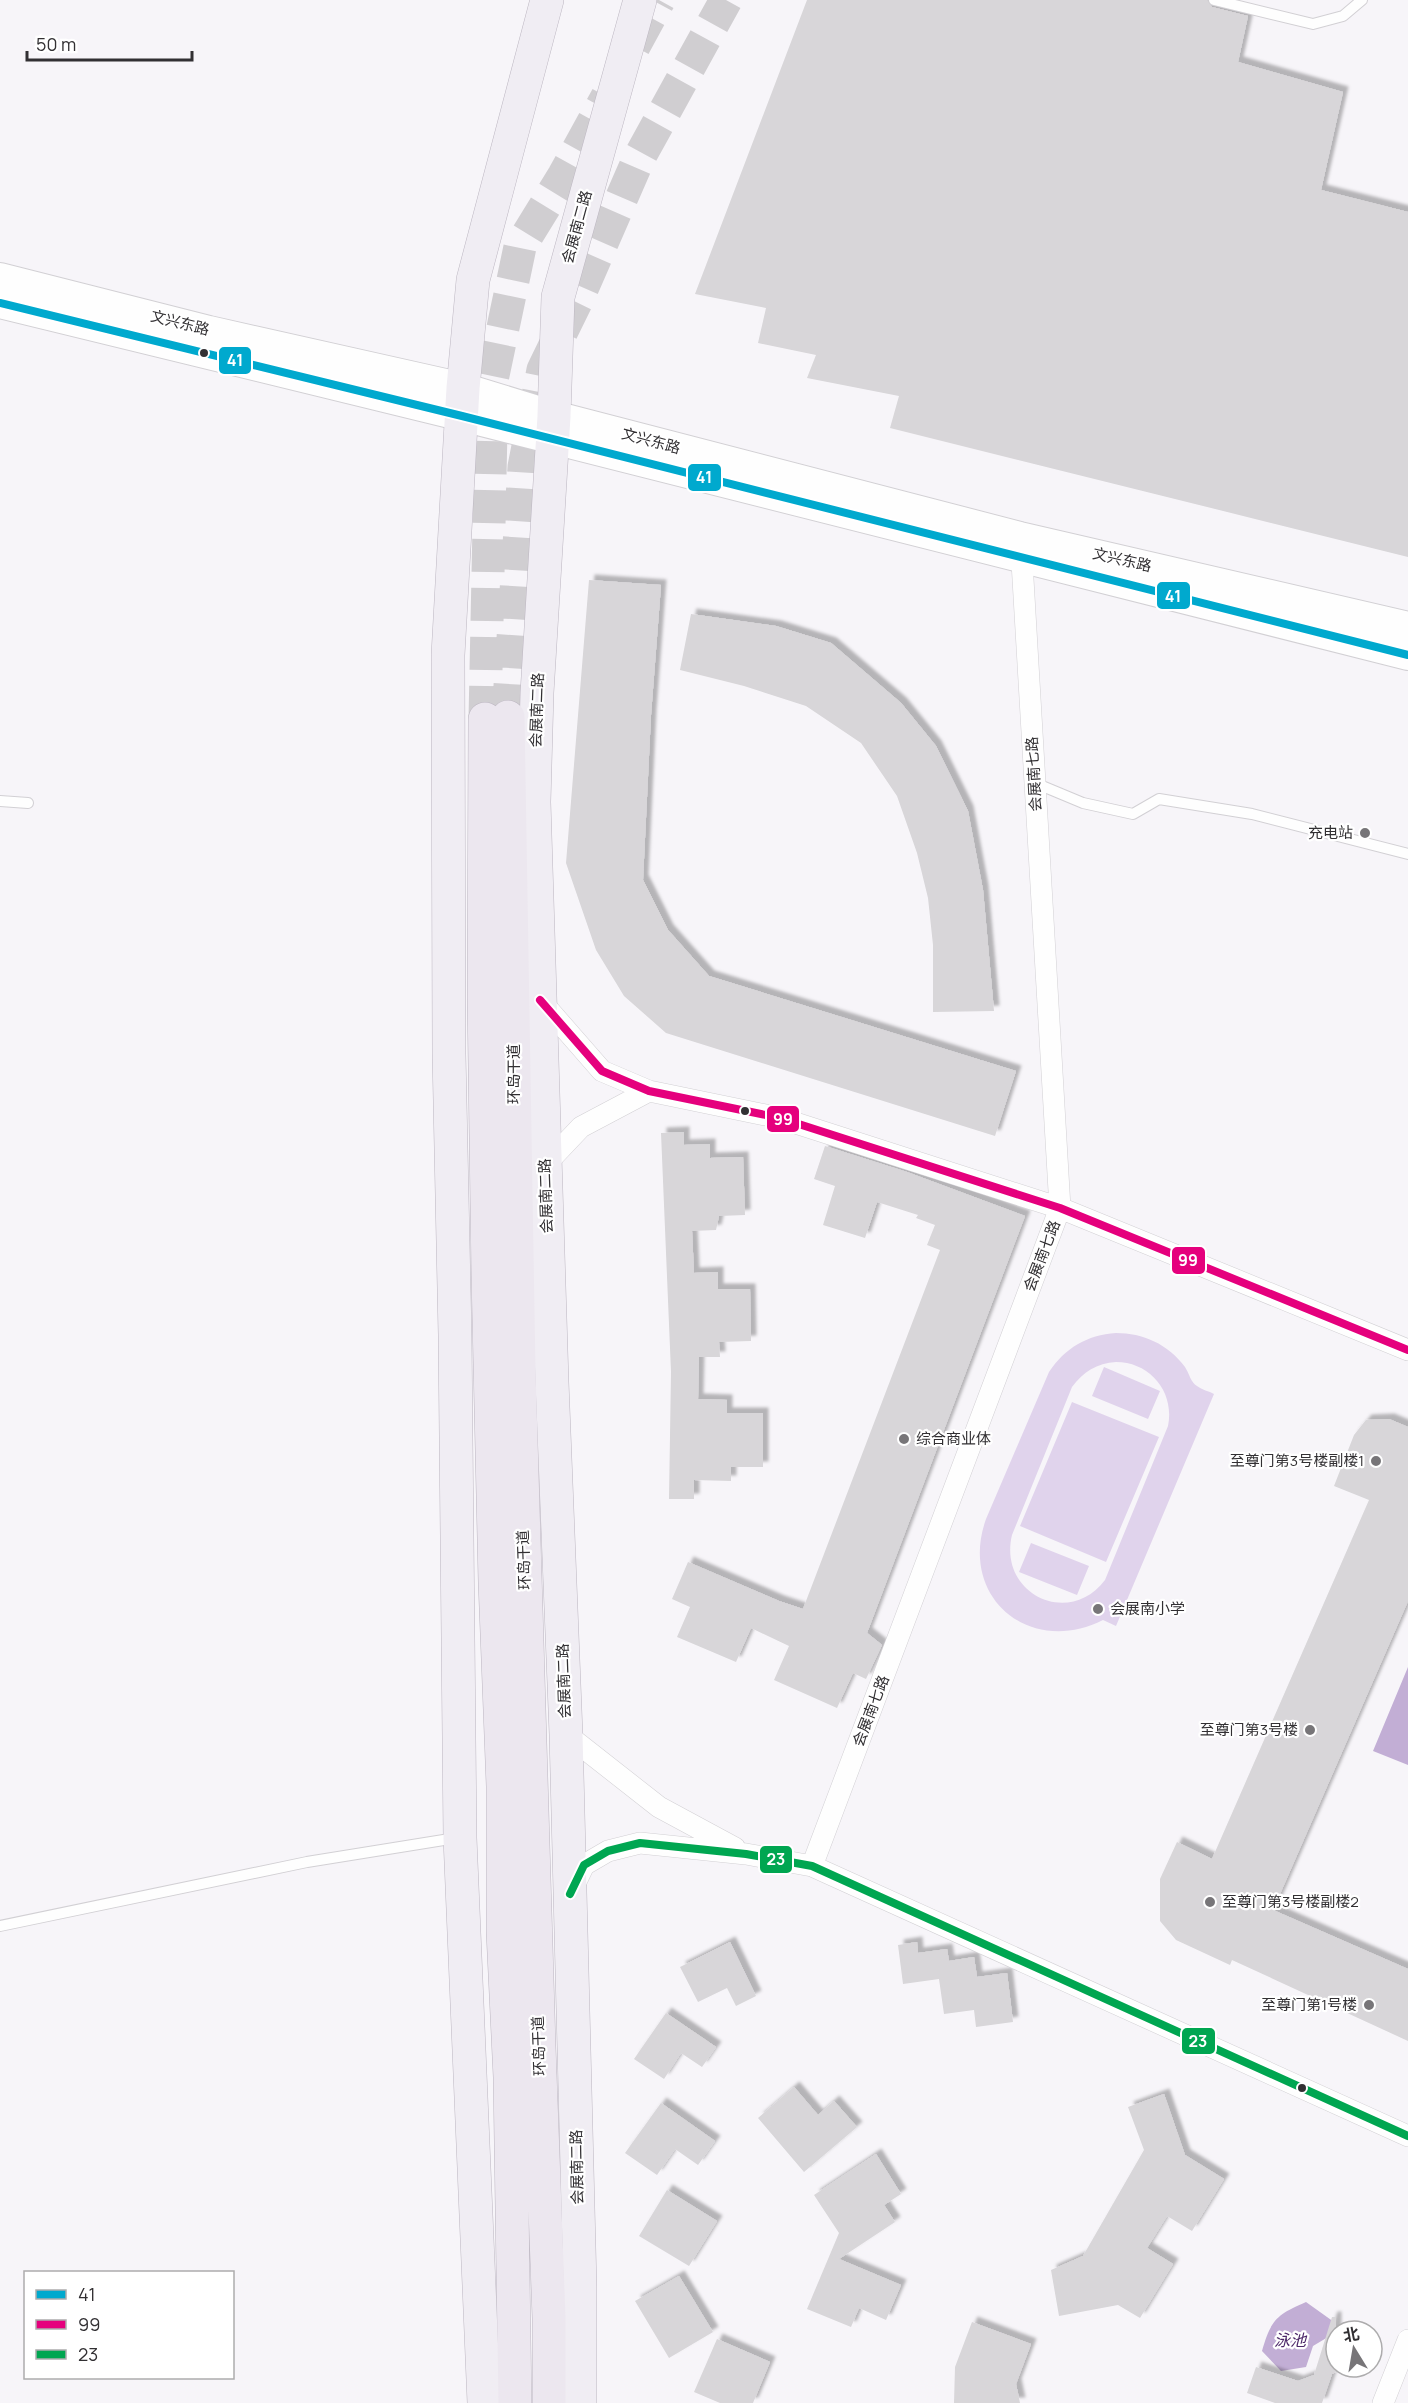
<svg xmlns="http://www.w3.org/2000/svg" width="1408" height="2403" font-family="Manrope,'Noto Sans SC',sans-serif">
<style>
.green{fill:#e0d3ec;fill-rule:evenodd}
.water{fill:#c2aed5}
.building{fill:#d8d6d9;filter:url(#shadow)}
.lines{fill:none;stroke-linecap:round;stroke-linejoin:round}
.trunk-tunnel{stroke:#d0ced1;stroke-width:33;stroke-dasharray:33 16;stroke-linecap:butt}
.service-casing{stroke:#d2d0d4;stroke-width:12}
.minor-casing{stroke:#d2d0d4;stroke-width:22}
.secondary-casing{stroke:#d2d0d4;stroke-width:32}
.primary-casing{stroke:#bcb6c1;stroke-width:34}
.trunk-casing{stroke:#bcb6c1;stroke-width:34}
.service{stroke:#fefefe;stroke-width:10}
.minor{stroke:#fefefe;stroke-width:21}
.secondary{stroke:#fefefe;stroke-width:30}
.primary{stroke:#f0edf3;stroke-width:33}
.trunk{stroke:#ece7ef;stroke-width:33}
.bus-1-casing{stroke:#fff;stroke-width:12}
.bus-2-casing{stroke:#fff;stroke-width:12}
.bus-3-casing{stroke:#fff;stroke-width:12}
.bus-1{stroke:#00a9ce;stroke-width:8}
.bus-2{stroke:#e5007d;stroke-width:8}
.bus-3{stroke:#00a651;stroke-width:8}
.bus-dot{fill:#323033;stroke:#fff;stroke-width:2}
.poi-dot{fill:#777578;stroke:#fff;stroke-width:2}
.labels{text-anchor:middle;stroke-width:4.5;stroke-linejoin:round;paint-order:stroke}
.street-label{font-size:15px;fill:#323033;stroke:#fff}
.poi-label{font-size:15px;fill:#323033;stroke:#fff;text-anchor:end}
.water-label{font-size:16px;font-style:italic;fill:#4d2869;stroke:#fff}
.line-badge{stroke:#fff;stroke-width:2}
.badge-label{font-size:16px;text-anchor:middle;font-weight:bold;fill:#fff}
</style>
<defs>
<filter id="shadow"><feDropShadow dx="5.5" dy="-5.5" stdDeviation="1.5" flood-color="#0004"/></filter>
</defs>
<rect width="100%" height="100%" fill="#f7f5f9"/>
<!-- green -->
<path class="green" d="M1116,1333c27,0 52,11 69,34 4,6 6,16 12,19 5,4 12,5 17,8l-98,232 -13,-6c-73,37 -145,-23 -117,-101l63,-147c16,-24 38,-37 67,-39zM1116,1362c34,0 59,30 52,64l-63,154c-36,48 -107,14 -93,-45l60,-148c11,-15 25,-24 44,-25z
M1104,1367l56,24 -12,28 -56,-23z
M1072,1402l87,35 -53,125 -86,-36z
M1031,1543l58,23 -12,29 -58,-23z"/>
<!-- water -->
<path class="water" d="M1408,1667v98l-35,-14z
M1306,2302l28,20 -6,15 -15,9 -7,21 -25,4 -19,-20c9,-31 14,-36 44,-49z"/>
<!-- building -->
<path class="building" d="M807,0h400l5,7 36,9 -10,46 105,30 -22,98 87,22v345l-518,-129 9,-32 -92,-18 9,-23 -58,-12 8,-35 -71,-14z
M589,580l72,5 -10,130 -8,165 25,50 41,46 307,95 -21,65 -329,-103 -42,-37 -28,-46 -30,-87z
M691,614l85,12 55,17 70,60 35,43 32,65 15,79 11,121 -61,1v-67l-5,-47 -11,-45 -20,-57 -36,-53 -55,-37 -62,-20 -64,-16z
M684,1132v13l26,-1v14l33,-1 2,58 -26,1 -3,14 -24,1 2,42 24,-1v17h32l1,52 -32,1 1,15h-21l-1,42 29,1v13h36v54h-32v14l-37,-1v19h-25l2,-127 -10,-239z
M825,1146l82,26 118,44 -158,417 15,12 -16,34 -13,-6 -16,35 -63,-28 15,-34 -38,-18 -15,34 -59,-25 13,-30 -18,-8 16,-37 91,39 24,8 137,-359 -13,-5 8,-20 -19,-7 2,-3 -41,-13 -12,36 -42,-13 12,-39 -21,-7z
M1389,1419l19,8v174l-135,309 135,59v72l-176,-81 -2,5 -54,-25 -16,-19v-42l17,-37 35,17 157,-359 -35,-14 20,-51 12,-15z
M730,1942l26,54 -20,10 -9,-18 -29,14 -18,-35z
M917,1942l1,11 29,-4 2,12 25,-4 3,20 30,-4 6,49 -37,5 -2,-17 -30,4 -5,-35 -36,5 -5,-39z
M666,2013l50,34 -14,20 -21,-14 -17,26 -30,-20z
M794,2087l24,28 16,-14 23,26 -53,45 -46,-54z
M1164,2094l21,61 39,24 -32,52 -25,-15 -20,32 26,16 -33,54 -22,-13 -59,11 -8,-46 32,-14 61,-106 -16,-43z
M661,2103l54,38 -17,24 -23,-16 -18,26 -32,-22z
M876,2154l25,40 -17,11 11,17 -56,37 62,26 -15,35 -27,-12 -8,19 -44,-18 32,-76 -25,-38z
M667,2190l50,31 -28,45 -50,-30z
M679,2276l34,56 -44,26 -34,-57z
M1332,2317h4v55l-4,2 -10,29h-47l-28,-10 9,-26 42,14 16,-6z
M972,2322l59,22 -15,40 4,19h-66l1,-36z
M717,2339l53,23 -17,41h-33l-26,-11z"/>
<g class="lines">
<!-- trunk-tunnel -->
<path class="trunk-tunnel" d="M634,46l25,-46
M508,717l16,-250 19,-97 35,-72 61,-140 87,-158
M485,719l7,-339 28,-133 44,-72 43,-78"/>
<!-- service casing -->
<g class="service-casing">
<path id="service" d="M1214,0l99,24 30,-8 19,-16
M1035,783l48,20 50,11 26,-15 93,15 156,40
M0,801l28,2
M0,1926l307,-64 149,-24"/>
</g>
<!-- minor casing -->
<g class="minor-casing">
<path id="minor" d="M540,1000l62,71 47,20 131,27 280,90 348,142
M545,1165l36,-38 68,-36
M566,1734l93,73 76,41
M812,1866l248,-658 -39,-663
M573,1888l11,-23 24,-14 32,-8 106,11 66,12 596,270
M1383,2403l25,-63"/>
</g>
<!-- secondary casing -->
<g class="secondary-casing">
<path id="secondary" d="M0,278l209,53 254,57 91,28 466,121 388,90
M0,303l462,113 946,239"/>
</g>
<!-- primary casing -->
<g class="primary-casing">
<path id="primary" d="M484,2403l-24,-565 -5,-503 -6,-281 -1,-399 15,-267 10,-108 74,-280
M580,2403v-117l-14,-552 -14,-352 -18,-580 3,-109 17,-277 4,-119 82,-297"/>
</g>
<!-- trunk casing -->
<g class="trunk-casing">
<path id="trunk" d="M508,717l11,654 20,675 10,272v85
M485,719l-1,279 4,278 7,306 8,204v146l7,145 5,326"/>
</g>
<!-- service -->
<use href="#service" class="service"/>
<!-- minor -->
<use href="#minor" class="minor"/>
<!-- secondary -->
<use href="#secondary" class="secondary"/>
<!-- primary -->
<use href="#primary" class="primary"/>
<!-- trunk -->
<use href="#trunk" class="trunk"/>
<!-- bus-1 casing -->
<g class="bus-1-casing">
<path id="bus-1" d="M0,303l462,113 946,239"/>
</g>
<!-- bus-2 casing -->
<g class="bus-2-casing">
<path id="bus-2" d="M540,1000l62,71 47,20 131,27 280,90 348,142"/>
</g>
<!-- bus-3 casing -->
<g class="bus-3-casing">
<path id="bus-3" d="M570,1894l14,-29 24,-14 32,-8 106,11 66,12 596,270"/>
</g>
<!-- bus-1 -->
<use href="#bus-1" class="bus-1"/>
<!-- bus-2 -->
<use href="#bus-2" class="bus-2"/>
<!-- bus-3 -->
<use href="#bus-3" class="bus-3"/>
</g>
<!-- markers -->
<g class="bus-dot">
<circle cx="204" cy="353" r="5"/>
<circle cx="745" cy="1111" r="5"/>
<circle cx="1302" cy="2088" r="5"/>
</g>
<g class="poi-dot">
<circle cx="1365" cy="833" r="6"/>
<circle cx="904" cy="1439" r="6"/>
<circle cx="1376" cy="1461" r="6"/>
<circle cx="1098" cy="1609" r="6"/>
<circle cx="1310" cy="1730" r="6"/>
<circle cx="1210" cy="1902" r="6"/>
<circle cx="1369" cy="2005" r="6"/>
</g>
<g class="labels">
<!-- street labels -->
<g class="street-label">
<text transform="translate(577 227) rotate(-75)" y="5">会展南二路</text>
<text transform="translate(180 323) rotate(14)" y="5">文兴东路</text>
<text transform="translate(651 441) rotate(15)" y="5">文兴东路</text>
<text transform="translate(1122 560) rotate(13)" y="5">文兴东路</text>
<text transform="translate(537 710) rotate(-88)" y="5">会展南二路</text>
<text transform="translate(1034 774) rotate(-93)" y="5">会展南七路</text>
<text transform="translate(514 1074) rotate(-90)" y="5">环岛干道</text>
<text transform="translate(546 1196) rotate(-92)" y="5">会展南二路</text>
<text transform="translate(1042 1256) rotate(-69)" y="5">会展南七路</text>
<text transform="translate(524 1560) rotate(-92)" y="5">环岛干道</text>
<text transform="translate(564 1681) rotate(-92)" y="5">会展南二路</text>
<text transform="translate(871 1711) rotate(-69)" y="5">会展南七路</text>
<text transform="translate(539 2046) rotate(-92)" y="5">环岛干道</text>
<text transform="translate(577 2167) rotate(-91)" y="5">会展南二路</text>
</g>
<!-- poi labels -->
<g class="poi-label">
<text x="1353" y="838">充电站</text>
<text x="916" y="1444" text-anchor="start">综合商业体</text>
<text x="1364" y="1466">至尊门第3号楼副楼1</text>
<text x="1110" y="1614" text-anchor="start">会展南小学</text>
<text x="1298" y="1735">至尊门第3号楼</text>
<text x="1222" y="1907" text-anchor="start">至尊门第3号楼副楼2</text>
<text x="1357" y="2010">至尊门第1号楼</text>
</g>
<!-- water labels -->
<g class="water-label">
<text x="1290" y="2346">泳池</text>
</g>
</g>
<g class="line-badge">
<rect x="218" y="346" width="34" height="29" rx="6" fill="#00a9ce"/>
<rect x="687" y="463" width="35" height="29" rx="6" fill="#00a9ce"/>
<rect x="1156" y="581" width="35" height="29" rx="6" fill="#00a9ce"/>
<rect x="766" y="1105" width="34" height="28" rx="6" fill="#e5007d"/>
<rect x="1171" y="1246" width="35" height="29" rx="6" fill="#e5007d"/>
<rect x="759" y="1845" width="34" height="29" rx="6" fill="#00a651"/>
<rect x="1181" y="2027" width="35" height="28" rx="6" fill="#00a651"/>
</g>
<g class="badge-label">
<text x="235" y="366">41</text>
<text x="704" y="483">41</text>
<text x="1173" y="602">41</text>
<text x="783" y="1125">99</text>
<text x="1188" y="1266">99</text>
<text x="776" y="1865">23</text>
<text x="1198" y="2047">23</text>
</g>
<!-- legend -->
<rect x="24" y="2271" width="210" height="108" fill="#ffffff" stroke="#adacad" stroke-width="1.5"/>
<rect x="36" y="2290" width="30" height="9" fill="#00a9ce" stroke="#adacad" stroke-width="1.5"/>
<text x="78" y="2301" font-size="18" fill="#323033">41</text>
<rect x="36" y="2320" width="30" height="9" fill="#e5007d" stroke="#adacad" stroke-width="1.5"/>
<text x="78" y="2331" font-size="18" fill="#323033">99</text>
<rect x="36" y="2350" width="30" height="9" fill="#00a651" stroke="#adacad" stroke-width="1.5"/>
<text x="78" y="2361" font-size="18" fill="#323033">23</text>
<!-- north arrow -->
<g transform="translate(1354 2349) rotate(349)"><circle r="28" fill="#ffffff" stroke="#adacad" stroke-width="1.5"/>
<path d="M0-4.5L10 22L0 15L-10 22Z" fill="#777578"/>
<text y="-9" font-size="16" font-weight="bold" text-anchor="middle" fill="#323033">北</text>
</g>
<!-- scale -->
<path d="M27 51v9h165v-9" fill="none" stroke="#323033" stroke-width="3"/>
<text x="36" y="51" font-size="18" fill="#323033" stroke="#ffffff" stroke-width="4.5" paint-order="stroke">50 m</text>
</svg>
